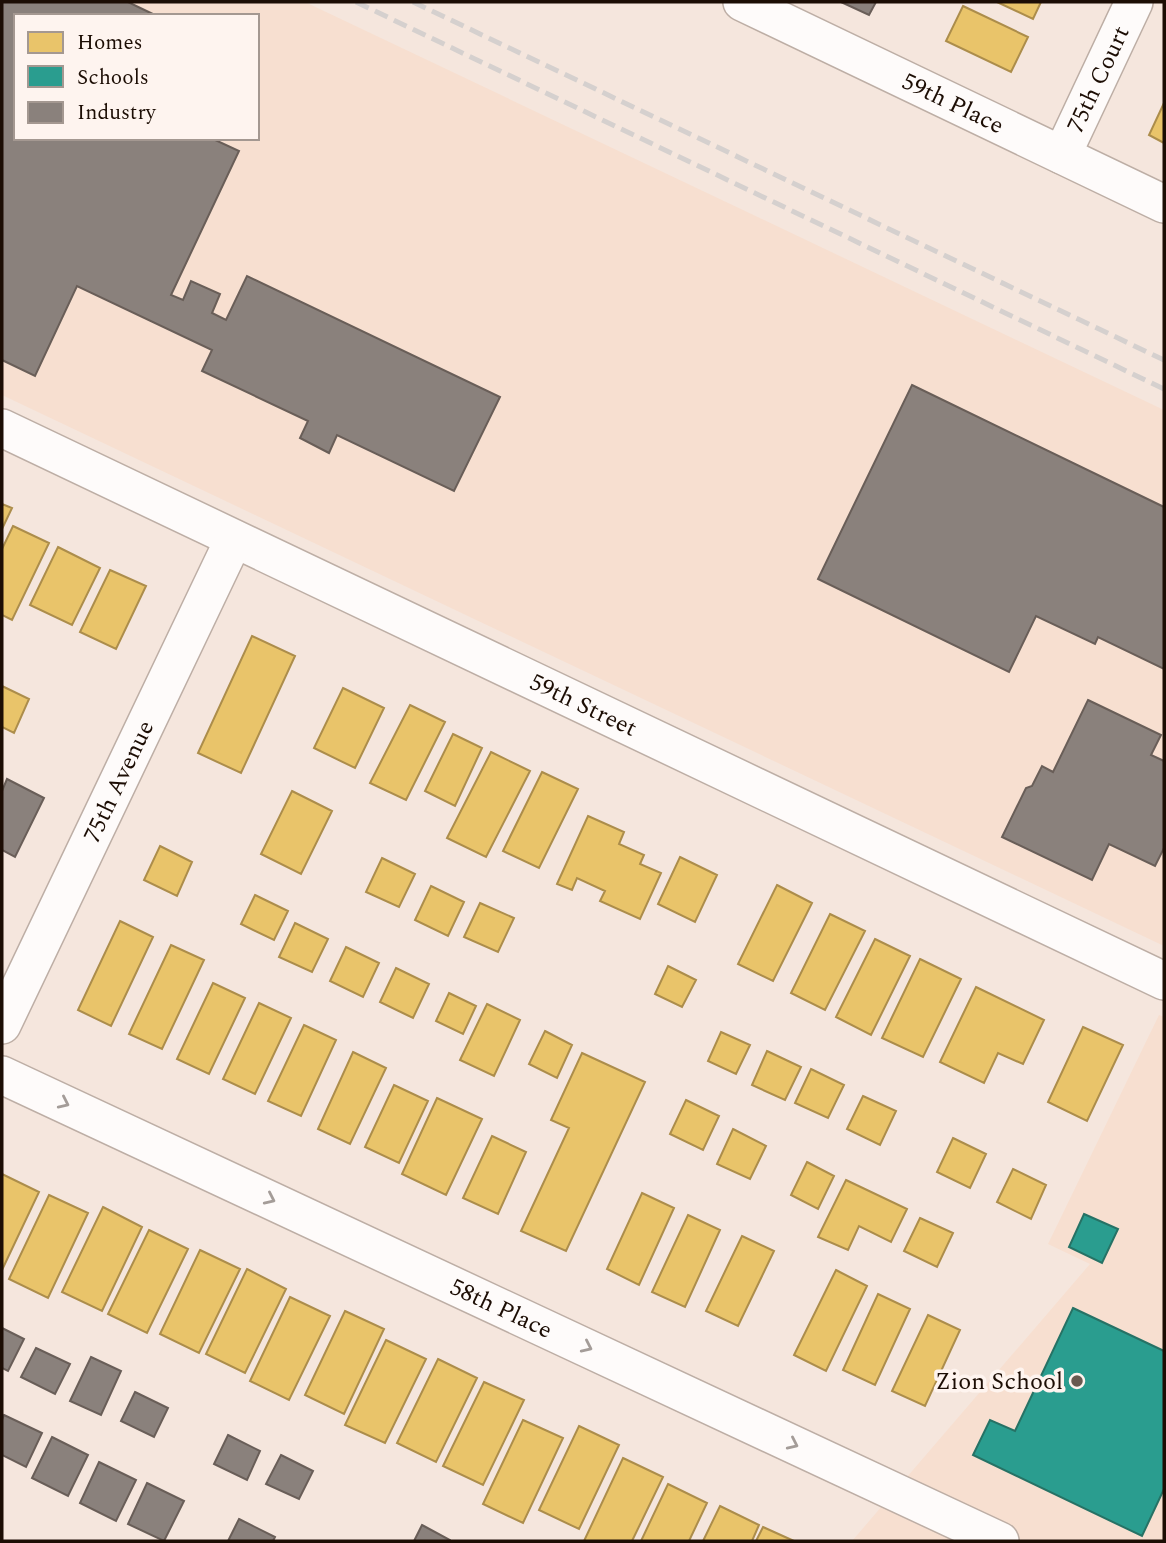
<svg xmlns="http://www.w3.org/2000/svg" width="1166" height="1543" font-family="Spectral,serif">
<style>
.built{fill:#f7dfd0;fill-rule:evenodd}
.homes{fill:#e9c46a;stroke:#ac8d4b;stroke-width:2}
.schools{fill:#2a9d8f;stroke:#267265;stroke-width:2}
.industry{fill:#8a817c;stroke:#695e58;stroke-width:2}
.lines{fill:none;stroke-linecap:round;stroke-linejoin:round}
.street-casing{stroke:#bdaea5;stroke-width:40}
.street{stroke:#fefbfa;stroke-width:37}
.rail{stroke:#d5d0ce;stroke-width:5;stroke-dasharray:14 7;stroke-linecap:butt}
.oneway{stroke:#a49c98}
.poi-dot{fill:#685950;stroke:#fef4ef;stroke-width:2.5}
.labels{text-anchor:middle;stroke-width:7;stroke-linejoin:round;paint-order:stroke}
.street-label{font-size:24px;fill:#1c0d04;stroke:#fef4ef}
.poi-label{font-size:24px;fill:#1c0d04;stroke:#fef4ef;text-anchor:end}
</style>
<rect width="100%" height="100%" fill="#f5e6dd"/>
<!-- built -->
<path class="built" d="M2,2h303l859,408v536l-1162,-551zM16,16h241v122h-241z
M1159,1015l5,2v524h-312l238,-277 -42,-20z"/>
<!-- homes -->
<path class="homes" d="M997,2h44l-8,17z
M963,6l65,31 -17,35 -65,-31z
M1164,103v40l-15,-8z
M2,504l10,4 -10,21z
M13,526l36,17 -37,77 -10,-5v-66z
M58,547l42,21 -28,57 -42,-20z
M110,570l36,16 -30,63 -36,-17z
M252,636l43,20 -54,117 -43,-20z
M2,686l27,13 -15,34 -12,-6z
M343,688l41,20 -29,60 -41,-20z
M410,705l35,17 -39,78 -36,-17z
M453,734l29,14 -27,58 -30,-15z
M491,752l39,19 -44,86 -39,-19z
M542,772l36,17 -39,79 -36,-17z
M292,791l40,20 -31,63 -40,-20z
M588,816l36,16 -5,12 25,11 -4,9 21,9 -21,46 -40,-18 5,-10 -28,-13 -5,12 -15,-6z
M160,846l32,16 -15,34 -33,-16z
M680,857l37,18 -22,47 -37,-18z
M382,858l33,16 -16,33 -33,-15z
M777,885l35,18 -39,78 -35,-17z
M431,886l33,16 -16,34 -33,-16z
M255,895l33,16 -14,29 -33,-16z
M480,903l34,15 -16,34 -34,-15z
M830,914l35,17 -40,79 -34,-17z
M120,921l33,16 -42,89 -33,-16z
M295,923l33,16 -16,33 -33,-15z
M875,939l35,17 -39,79 -35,-18z
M171,945l33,15 -42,89 -33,-15z
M346,947l33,16 -16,34 -33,-16z
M920,959l41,20 -38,78 -41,-19z
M668,966l28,14 -14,27 -27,-13z
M396,968l33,16 -16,34 -33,-16z
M213,983l32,15 -36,76 -32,-15z
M976,987l68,33 -21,44 -25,-11 -14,30 -44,-21z
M449,993l27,13 -13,28 -27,-13z
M259,1003l32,15 -36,76 -32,-15z
M487,1004l33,16 -26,56 -34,-16z
M304,1025l32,15 -35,76 -33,-15z
M1083,1027l40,18 -36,76 -39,-19z
M545,1031l27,14 -15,33 -28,-14z
M721,1032l29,13 -14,29 -28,-13z
M767,1051l34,16 -16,33 -33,-15z
M353,1052l33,16 -36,76 -32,-15z
M582,1053l63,29 -79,169 -45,-20 48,-103 -18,-8z
M811,1069l33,16 -16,33 -33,-15z
M394,1085l34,16 -29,62 -34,-16z
M863,1096l33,15 -16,34 -33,-16z
M437,1098l45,21 -36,76 -44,-21z
M686,1100l33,16 -16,34 -33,-16z
M733,1129l33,17 -16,33 -33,-15z
M492,1136l34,16 -28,62 -35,-16z
M953,1138l33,16 -16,34 -33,-16z
M807,1162l27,14 -16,33 -27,-14z
M1013,1169l33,16 -15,34 -34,-17z
M2,1174l37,18 -37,78z
M846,1180l61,29 -16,33 -32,-16 -11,24 -30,-13z
M642,1193l32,15 -35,77 -32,-16z
M49,1195l39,18 -40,85 -39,-19z
M103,1207l39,20 -40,84 -40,-19z
M688,1215l32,15 -35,77 -33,-15z
M920,1218l33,15 -16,34 -33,-16z
M149,1230l39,19 -41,84 -39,-19z
M742,1236l32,15 -36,75 -32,-15z
M200,1250l40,19 -41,84 -39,-19z
M247,1269l39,20 -41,84 -39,-19z
M836,1270l31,16 -41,85 -32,-16z
M878,1294l32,15 -35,76 -32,-15z
M290,1297l40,19 -41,84 -39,-19z
M345,1311l39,18 -40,85 -39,-19z
M928,1315l32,15 -35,76 -33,-15z
M386,1340l40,19 -41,84 -40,-18z
M438,1359l39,19 -41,84 -39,-19z
M484,1382l40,18 -41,85 -40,-19z
M523,1420l40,18 -40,85 -40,-19z
M579,1426l40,19 -40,84 -40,-19z
M623,1458l40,19 -31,64h-48z
M668,1484l39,19 -18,38h-48z
M720,1506l39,19 -7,16h-49z
M763,1527l31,14h-38z"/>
<!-- schools -->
<path class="schools" d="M1084,1214l34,15 -16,34 -33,-16z
M1073,1308l91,43v138l-22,47 -169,-81 17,-35 25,11z"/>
<!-- industry -->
<path class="industry" d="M2,2h126l29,14h-141v122h195l28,13 -68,144 12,5 8,-19 29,13 -8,19 14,7 21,-44 253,121 -46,94 -117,-56 -8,18 -29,-15 8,-17 -106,-50 10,-21 -135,-64 -42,90 -33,-16z
M841,2h35l-7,13z
M912,385l252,122v162l-66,-32 -3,7 -59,-28 -27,56 -191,-93z
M1088,700l73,35 -10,20 13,6v87l-9,18 -46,-22 -17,36 -90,-43 24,-49 6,-2 10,-20 11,6z
M7,779l37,19 -29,59 -13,-7v-59z
M2,1328l22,11 -16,32 -6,-3z
M36,1348l34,16 -15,30 -34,-17z
M91,1357l30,14 -20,44 -31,-14z
M135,1392l33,16 -14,29 -33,-16z
M4,1415l38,18 -16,34 -24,-12v-35z
M228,1435l32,16 -13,29 -33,-16z
M52,1437l36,18 -20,41 -36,-18z
M281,1455l32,16 -14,28 -33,-15z
M99,1462l37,18 -20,41 -36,-18z
M147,1483l37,18 -20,40 -36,-17z
M239,1519l36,18 -2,4h-45z
M422,1525l28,15v1h-36z"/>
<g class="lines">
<!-- street casing -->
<g class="street-casing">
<g id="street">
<path id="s1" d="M742,2l422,202"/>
<path id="s2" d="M1062,155l72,-153"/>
<path id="s3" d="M2,428l1162,553"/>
<path id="s4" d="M2,1025l232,-486"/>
<path id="s5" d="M2,1075l998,466"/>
</g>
</g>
<!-- street -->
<use href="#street" class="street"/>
<!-- rail -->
<path class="rail" d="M356,2l808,387
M413,2l751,358"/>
</g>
<!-- one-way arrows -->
<defs><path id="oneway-chevron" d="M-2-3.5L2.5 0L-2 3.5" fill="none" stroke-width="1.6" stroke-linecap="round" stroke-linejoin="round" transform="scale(1.75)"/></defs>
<g class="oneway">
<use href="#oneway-chevron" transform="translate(64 1103) rotate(25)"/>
<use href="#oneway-chevron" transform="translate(270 1199) rotate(25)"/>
<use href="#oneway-chevron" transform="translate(587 1347) rotate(25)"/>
<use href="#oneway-chevron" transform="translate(793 1444) rotate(25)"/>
</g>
<!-- markers -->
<circle class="poi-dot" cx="1077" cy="1381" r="7"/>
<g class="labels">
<!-- street labels -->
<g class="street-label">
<text dy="8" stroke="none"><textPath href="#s2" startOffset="84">75th Court</textPath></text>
<text dy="8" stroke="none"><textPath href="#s1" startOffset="234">59th Place</textPath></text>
<text dy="8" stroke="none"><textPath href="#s3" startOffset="644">59th Street</textPath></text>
<text dy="8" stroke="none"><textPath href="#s4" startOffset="270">75th Avenue</textPath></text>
<text dy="8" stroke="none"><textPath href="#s5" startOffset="551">58th Place</textPath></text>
</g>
<!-- poi labels -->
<g class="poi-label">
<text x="1063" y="1389">Zion School</text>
</g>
</g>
<!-- border -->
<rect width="1166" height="1543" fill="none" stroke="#1c0d04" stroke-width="7"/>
<!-- legend -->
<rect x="14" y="14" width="245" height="126" fill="#fef4ef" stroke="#a49891" stroke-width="2"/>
<rect x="28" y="32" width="35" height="21" fill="#e9c46a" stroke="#a49891" stroke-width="2"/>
<text x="77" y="49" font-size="21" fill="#1c0d04">Homes</text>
<rect x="28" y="66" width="35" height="21" fill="#2a9d8f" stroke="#a49891" stroke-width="2"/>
<text x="77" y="84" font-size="21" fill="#1c0d04">Schools</text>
<rect x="28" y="102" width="35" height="21" fill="#8a817c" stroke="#a49891" stroke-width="2"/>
<text x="77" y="119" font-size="21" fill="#1c0d04">Industry</text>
</svg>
